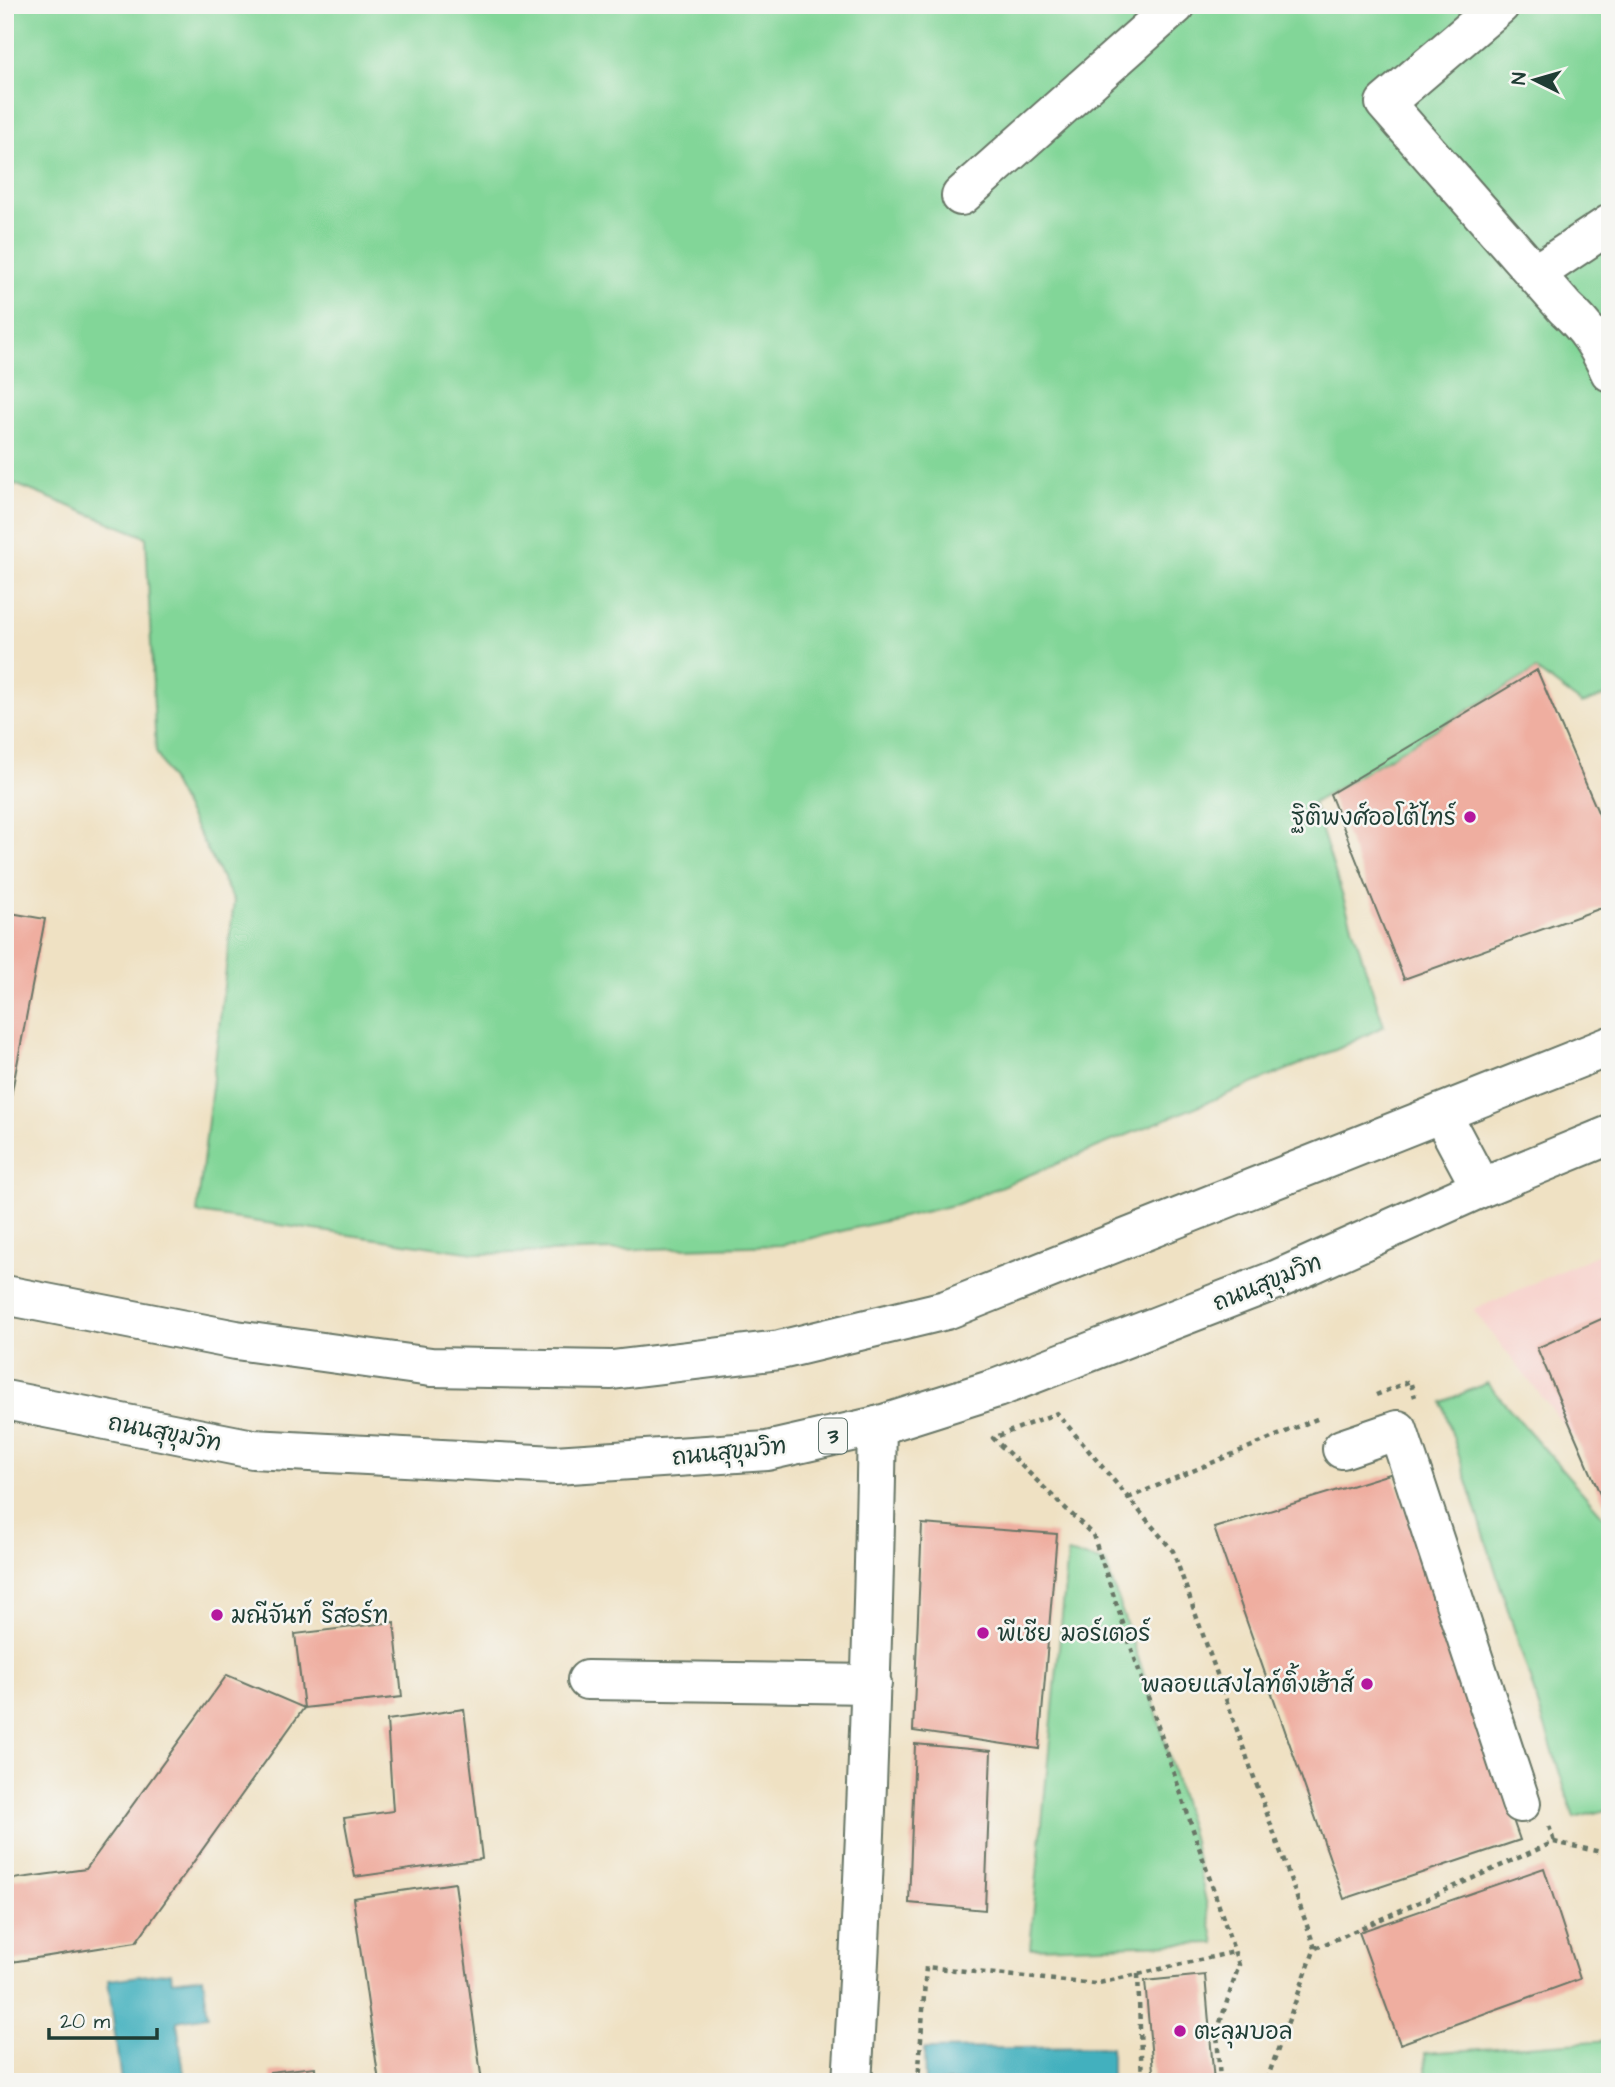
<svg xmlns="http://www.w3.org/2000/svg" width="1615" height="2087" font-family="'Architects Daughter','Playpen Sans Thai',sans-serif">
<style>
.built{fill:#f7d0ca}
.green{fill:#82d698;stroke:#508a66;stroke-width:2}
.water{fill:#42b0be;stroke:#307679;stroke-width:2}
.building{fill:#efaea0}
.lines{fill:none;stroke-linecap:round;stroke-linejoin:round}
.minor-casing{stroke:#687666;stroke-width:42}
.highway-casing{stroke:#687666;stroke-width:42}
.path{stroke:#687666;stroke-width:4.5;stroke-dasharray:5 5;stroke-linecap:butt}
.minor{stroke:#fff;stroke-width:38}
.highway{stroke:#fff;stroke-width:38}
.poi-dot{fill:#b5179e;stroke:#f6f6f2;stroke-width:2.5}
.labels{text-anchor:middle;stroke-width:5;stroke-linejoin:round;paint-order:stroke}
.shield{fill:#f6f6f2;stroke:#60746d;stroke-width:2}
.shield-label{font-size:21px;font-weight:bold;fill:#1f3d34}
.poi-label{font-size:23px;fill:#1f3d34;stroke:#f6f6f2;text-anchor:start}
.street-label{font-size:23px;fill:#1f3d34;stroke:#f6f6f2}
</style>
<rect width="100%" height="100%" fill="#f6f6f2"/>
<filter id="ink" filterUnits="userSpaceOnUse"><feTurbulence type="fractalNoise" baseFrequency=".0143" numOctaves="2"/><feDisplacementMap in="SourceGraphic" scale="14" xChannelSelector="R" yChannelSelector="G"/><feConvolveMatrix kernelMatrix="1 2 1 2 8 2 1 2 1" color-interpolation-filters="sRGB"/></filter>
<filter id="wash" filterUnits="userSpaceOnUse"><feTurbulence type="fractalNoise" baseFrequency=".00686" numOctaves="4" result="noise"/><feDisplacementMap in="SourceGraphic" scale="28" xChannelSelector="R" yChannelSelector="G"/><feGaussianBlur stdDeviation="1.57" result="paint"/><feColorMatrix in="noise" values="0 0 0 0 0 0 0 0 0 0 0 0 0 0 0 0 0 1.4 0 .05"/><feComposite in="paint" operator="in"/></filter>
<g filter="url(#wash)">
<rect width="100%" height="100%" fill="#efe1c3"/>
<!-- built -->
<path class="built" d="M1610,1249v234l-137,-173z"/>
<!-- green -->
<path class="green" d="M5,5h1605v689l-28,10 -46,-34 -223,133 71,223 -44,22 -382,156 -176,41 -301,9 -284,-41 37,-312 -78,-149 -10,-215 -141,-57z
M1487,1383l123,141v285l-36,9 -132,-416z
M1068,1553l37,9 49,142 38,133 23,106 -185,5z
M1610,2040v42h-183l-2,-29z"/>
<!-- water -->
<path class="water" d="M171,1972l1,9 31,-4 5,39 -31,5 8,61h-64l-13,-102z
M1111,2047v35h-186l-1,-33z"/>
<g id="blocks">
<!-- building -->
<path class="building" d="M1537,670l73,170v65l-206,74 -74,-185z
M5,912l40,7 -38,198h-2z
M1610,1315v187l-7,-1 -66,-153z
M1393,1473l127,367 -176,59 -130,-371z
M922,1524l135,10 -18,215 -126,-18z
M394,1622l8,75 -98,11 -168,234 -131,21v-83l81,-11 141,-194 77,33 -9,-74z
M464,1709l18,150 -127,18 -11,-59 49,-7 -6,-91z
M915,1744l76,7 -6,159 -76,-7z
M1544,1868l36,111 -180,65 -41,-112z
M455,1883l27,199h-103l-26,-184z
M1205,1975l9,107h-60l-9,-101z
M315,2067l1,15h-45l-1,-10z"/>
</g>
</g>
<g filter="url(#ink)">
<use href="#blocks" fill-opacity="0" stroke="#687666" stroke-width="2"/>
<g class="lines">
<!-- minor casing -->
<g class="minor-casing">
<path id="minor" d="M1500,5l-115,98 180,205c22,20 33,37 45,64
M961,196l215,-191
M1535,274l75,-50
M1342,1449l56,-19 123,373
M587,1680l285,4
M852,2082c14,-219 21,-437 25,-656"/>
</g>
<!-- highway casing -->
<g class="highway-casing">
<path id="highway" d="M1441,1113l40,75
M5,1295l231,45 195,27 181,3 168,-20 166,-40 664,-264
M5,1400l248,49 302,16 212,-14 110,-25 120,-38 279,-108 205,-92 129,-53"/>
</g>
<!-- path -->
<path class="path" d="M1376,1395l34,-14 5,16
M1128,1498l191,-80
M1549,1826l5,16
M1316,1948l238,-106 56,12
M1138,1974l4,108
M918,2082l8,-115 169,17 139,-32
M1220,2082l-3,-50 22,-67 -146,-430 -100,-97 64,-25 116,138 142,397 -49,134"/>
<!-- minor -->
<use href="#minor" class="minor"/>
<!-- highway -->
<use href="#highway" class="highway"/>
</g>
</g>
<!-- markers -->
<g class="poi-dot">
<circle cx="1470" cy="817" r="7"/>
<circle cx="217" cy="1615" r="7"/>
<circle cx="983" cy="1633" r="7"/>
<circle cx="1367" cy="1684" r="7"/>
<circle cx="1180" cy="2031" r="7"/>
</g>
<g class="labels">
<!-- shield labels -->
<rect class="shield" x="819" y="1418.5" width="28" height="35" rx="5"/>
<g class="shield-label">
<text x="833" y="1443">3</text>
</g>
<!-- poi labels -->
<g class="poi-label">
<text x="1456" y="825" text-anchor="end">ฐิติพงศ์ออโต้ไทร์</text>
<text x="231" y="1623">มณีจันท์ รีสอร์ท</text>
<text x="997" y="1641">พีเชีย มอร์เตอร์</text>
<text x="1353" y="1692" text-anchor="end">พลอยแสงไลท์ติ้งเฮ้าส์</text>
<text x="1194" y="2039">ตะลุมบอล</text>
</g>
<!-- street labels -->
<g class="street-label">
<text transform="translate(1267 1282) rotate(-22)" y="8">ถนนสุขุมวิท</text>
<text transform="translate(165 1432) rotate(11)" y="8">ถนนสุขุมวิท</text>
<text transform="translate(729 1451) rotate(-6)" y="8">ถนนสุขุมวิท</text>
</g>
</g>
<!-- margin -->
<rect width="1615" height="2087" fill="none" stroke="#f6f6f2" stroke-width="28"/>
<!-- north arrow -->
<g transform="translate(1535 80) rotate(275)" stroke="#f6f6f2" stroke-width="5" paint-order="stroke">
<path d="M0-5L12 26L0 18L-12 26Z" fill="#1f3d34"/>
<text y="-10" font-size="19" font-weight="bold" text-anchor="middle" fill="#1f3d34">N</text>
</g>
<!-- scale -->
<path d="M49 2028v10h108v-10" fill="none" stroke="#1f3d34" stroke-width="3.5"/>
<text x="60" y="2028" font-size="21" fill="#1f3d34" stroke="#f6f6f2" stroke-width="5" paint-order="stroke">20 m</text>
</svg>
